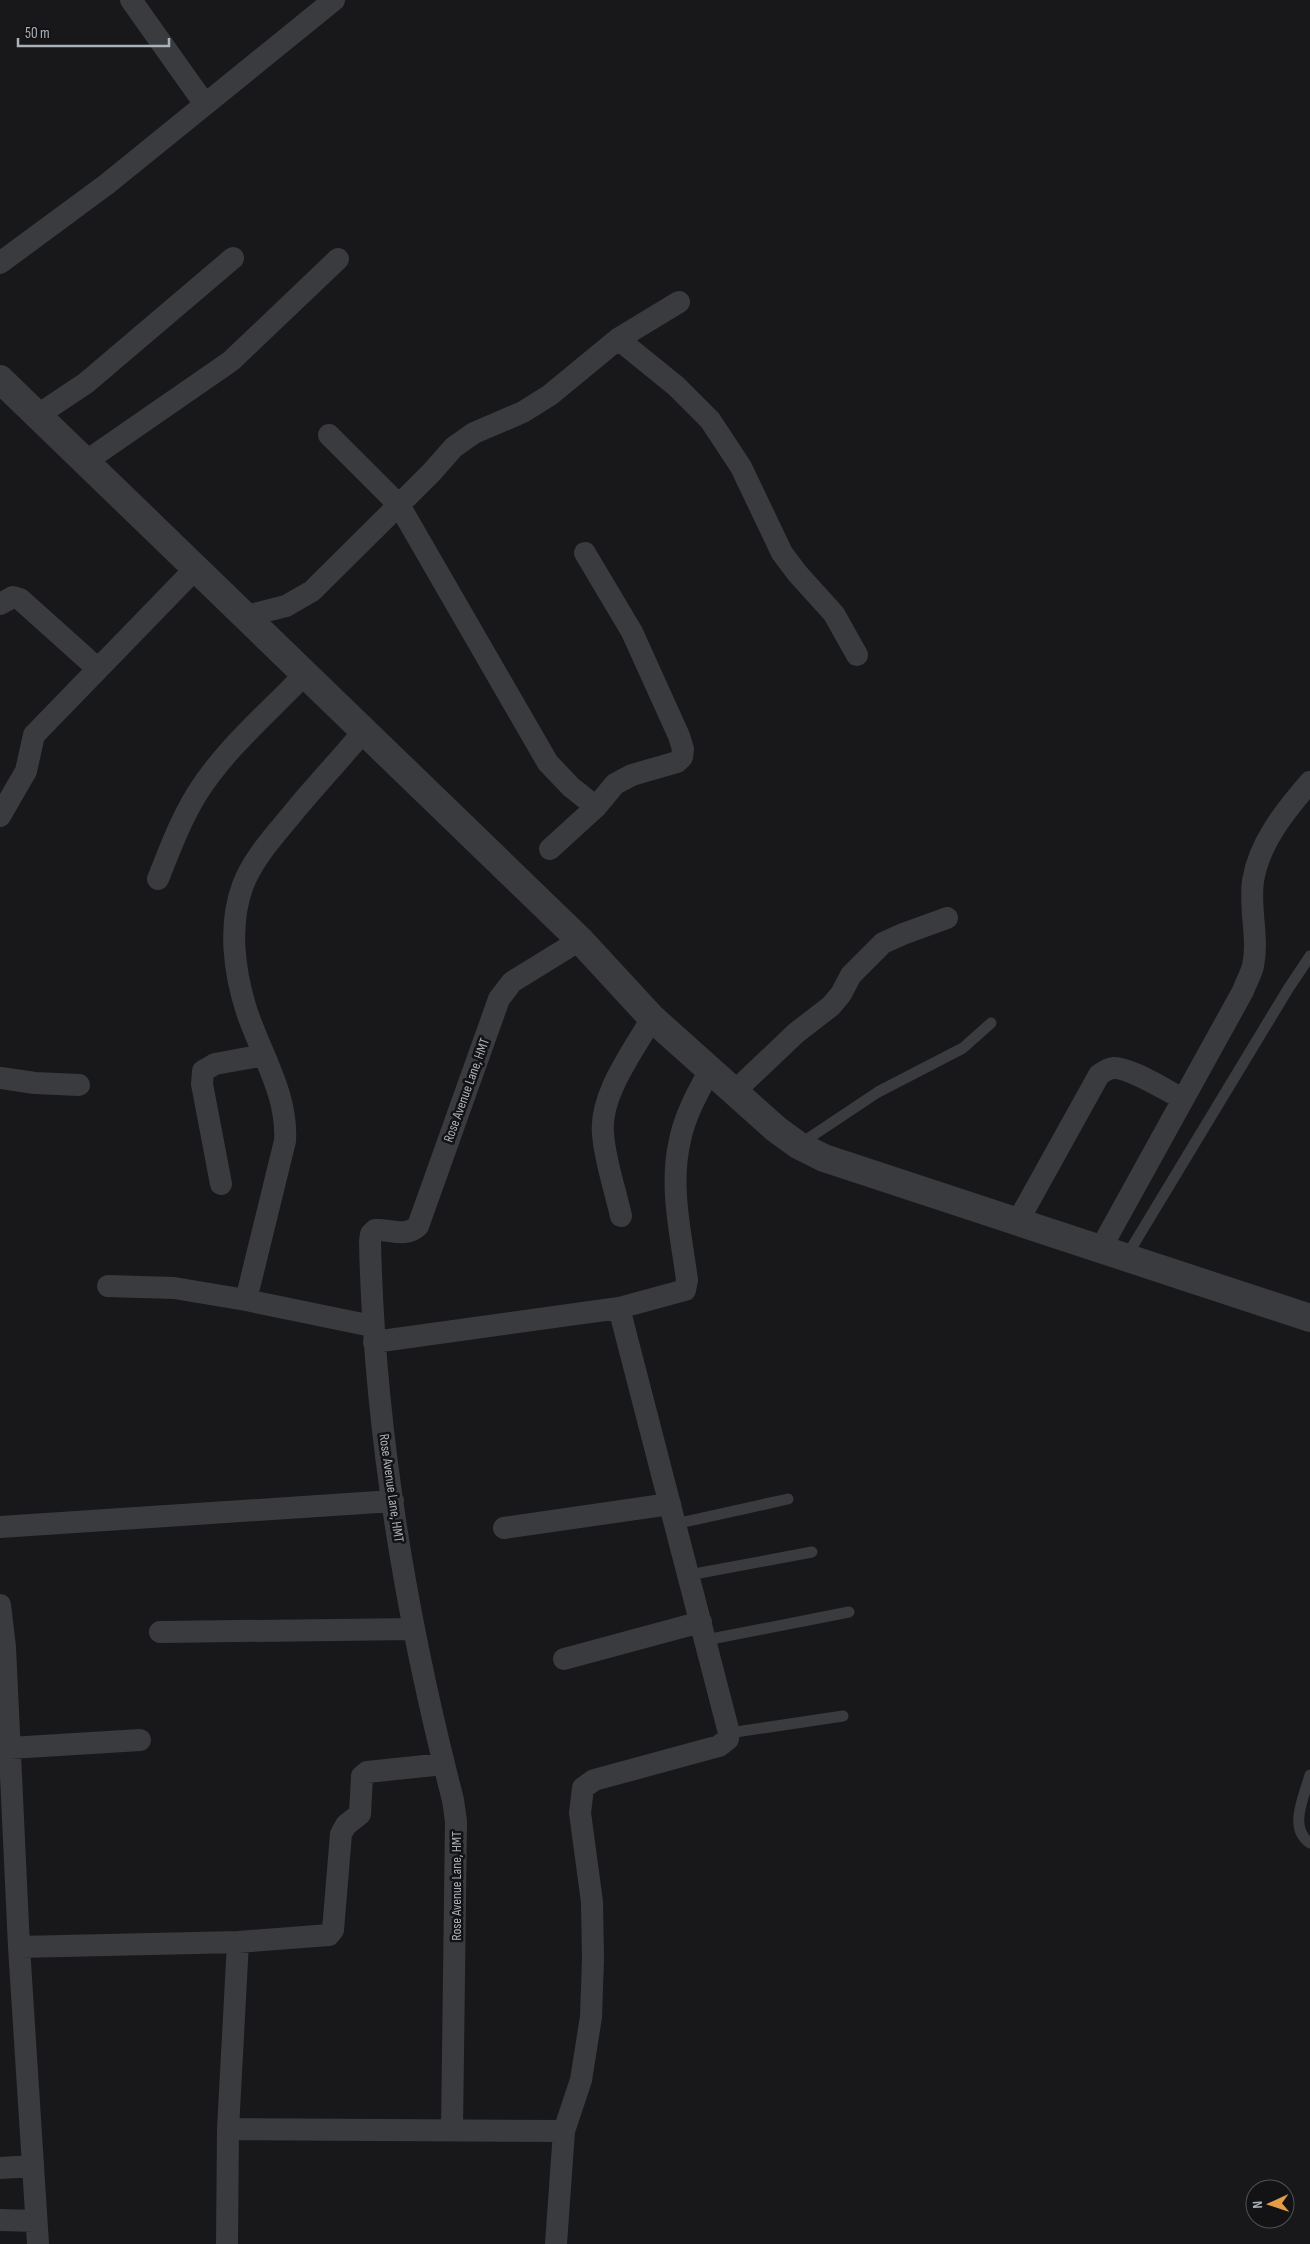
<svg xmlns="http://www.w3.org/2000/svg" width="1310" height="2244" font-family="'Sofia Sans Condensed',sans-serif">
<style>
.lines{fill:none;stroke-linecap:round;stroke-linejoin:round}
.service{stroke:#393b3f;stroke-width:11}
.minor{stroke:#393b3f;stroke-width:22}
.tertiary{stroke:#393b3f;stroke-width:28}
.labels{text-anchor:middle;stroke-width:5;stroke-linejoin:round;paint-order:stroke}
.street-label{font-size:14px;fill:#abb1b9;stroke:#131315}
</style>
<rect width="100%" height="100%" fill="#18181a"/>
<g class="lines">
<!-- service -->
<path class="service" d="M800,1144l78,-52 85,-44 28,-25
M1126,1257l162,-268 22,-33
M675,1524l113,-25
M689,1575l123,-23
M706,1640l143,-28
M729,1733l114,-17
M1310,1775c-6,22 -22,53 0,68"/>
<!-- minor -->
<path class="minor" d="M131,0l73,103
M0,263l107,-79 227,-184
M618,339l58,47 34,34 31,47 41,86 15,20 37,41 23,41
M38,415l48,-32 147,-125
M329,435l70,70 149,258 23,24 25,20
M85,462l146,-101 107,-102
M0,604l13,-7 7,2 78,70
M246,616l40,-10 26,-15 119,-118 23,-26 20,-14 49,-21 27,-17 68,-56 61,-37
M0,816l26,-45 8,-36 162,-167
M550,849l46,-42 19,-23 17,-9 45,-13 5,-5 1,-8 -4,-13 -47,-104 -47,-79
M158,879c12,-30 23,-60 40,-87 28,-44 71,-80 106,-117
M0,1078l35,5 44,2
M735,1091l61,-58 35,-27 10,-12 10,-19 32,-32 20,-9 44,-16
M221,1184l-19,-100 1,-13 12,-7 49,-9
M621,1216c-6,-27 -16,-55 -18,-82 -4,-39 31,-84 49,-116
M1018,1221l81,-146c4,-3 8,-6 14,-7 17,-1 54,23 70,31
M1101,1248l142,-257c3,-8 8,-17 10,-25 6,-28 -4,-57 0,-85 6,-38 32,-70 57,-99
M108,1286l66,2 72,12 126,26
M246,1300l39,-159c3,-46 -24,-87 -38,-129 -13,-40 -19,-87 -4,-127 11,-29 35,-53 54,-77 22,-26 45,-51 67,-77
M374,1342l245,-34 66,-18 2,-10c-6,-46 -18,-94 -7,-140 5,-25 18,-48 30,-70
M0,1527l393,-26
M504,1528l166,-24
M0,1605l5,42 14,300 19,297
M160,1632l254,-3
M564,1659l137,-37
M10,1748l130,-8
M19,1947l219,-5 91,-7 4,-5 8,-96 5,-9 14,-11 2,-38 5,-4 77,-8
M228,2129l336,2
M452,2130l4,-309 -3,-21c-47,-182 -79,-370 -83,-559l1,-7 4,-4c15,-1 31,8 43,-4l81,-227 13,-17 68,-42
M0,2168l33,-2
M0,2220l36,1
M227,2244l1,-115 10,-187
M556,2244l8,-113 17,-51 10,-63 2,-58 -1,-57 -12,-89 3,-25 11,-8 125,-34 9,-7 1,-6 -110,-425"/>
<!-- tertiary -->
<path class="tertiary" d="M0,379l580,561 72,78 124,111 22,16 26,13 486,160"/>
</g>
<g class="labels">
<!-- street labels -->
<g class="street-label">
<text transform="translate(466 1090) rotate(-70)" y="5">Rose Avenue Lane, HMT</text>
<text transform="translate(392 1488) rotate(82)" y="5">Rose Avenue Lane, HMT</text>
<text transform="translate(456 1886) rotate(-90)" y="5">Rose Avenue Lane, HMT</text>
</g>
</g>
<!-- north arrow -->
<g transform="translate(1270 2204) rotate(267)"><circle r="24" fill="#131315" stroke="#505257"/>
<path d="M0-4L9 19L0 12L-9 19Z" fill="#e49d46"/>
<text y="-8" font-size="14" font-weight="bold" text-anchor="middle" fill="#abb1b9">N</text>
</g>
<!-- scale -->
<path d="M18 38v8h151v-8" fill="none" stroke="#abb1b9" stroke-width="2.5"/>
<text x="25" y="38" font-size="15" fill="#abb1b9" stroke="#131315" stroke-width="4" paint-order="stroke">50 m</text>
</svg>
